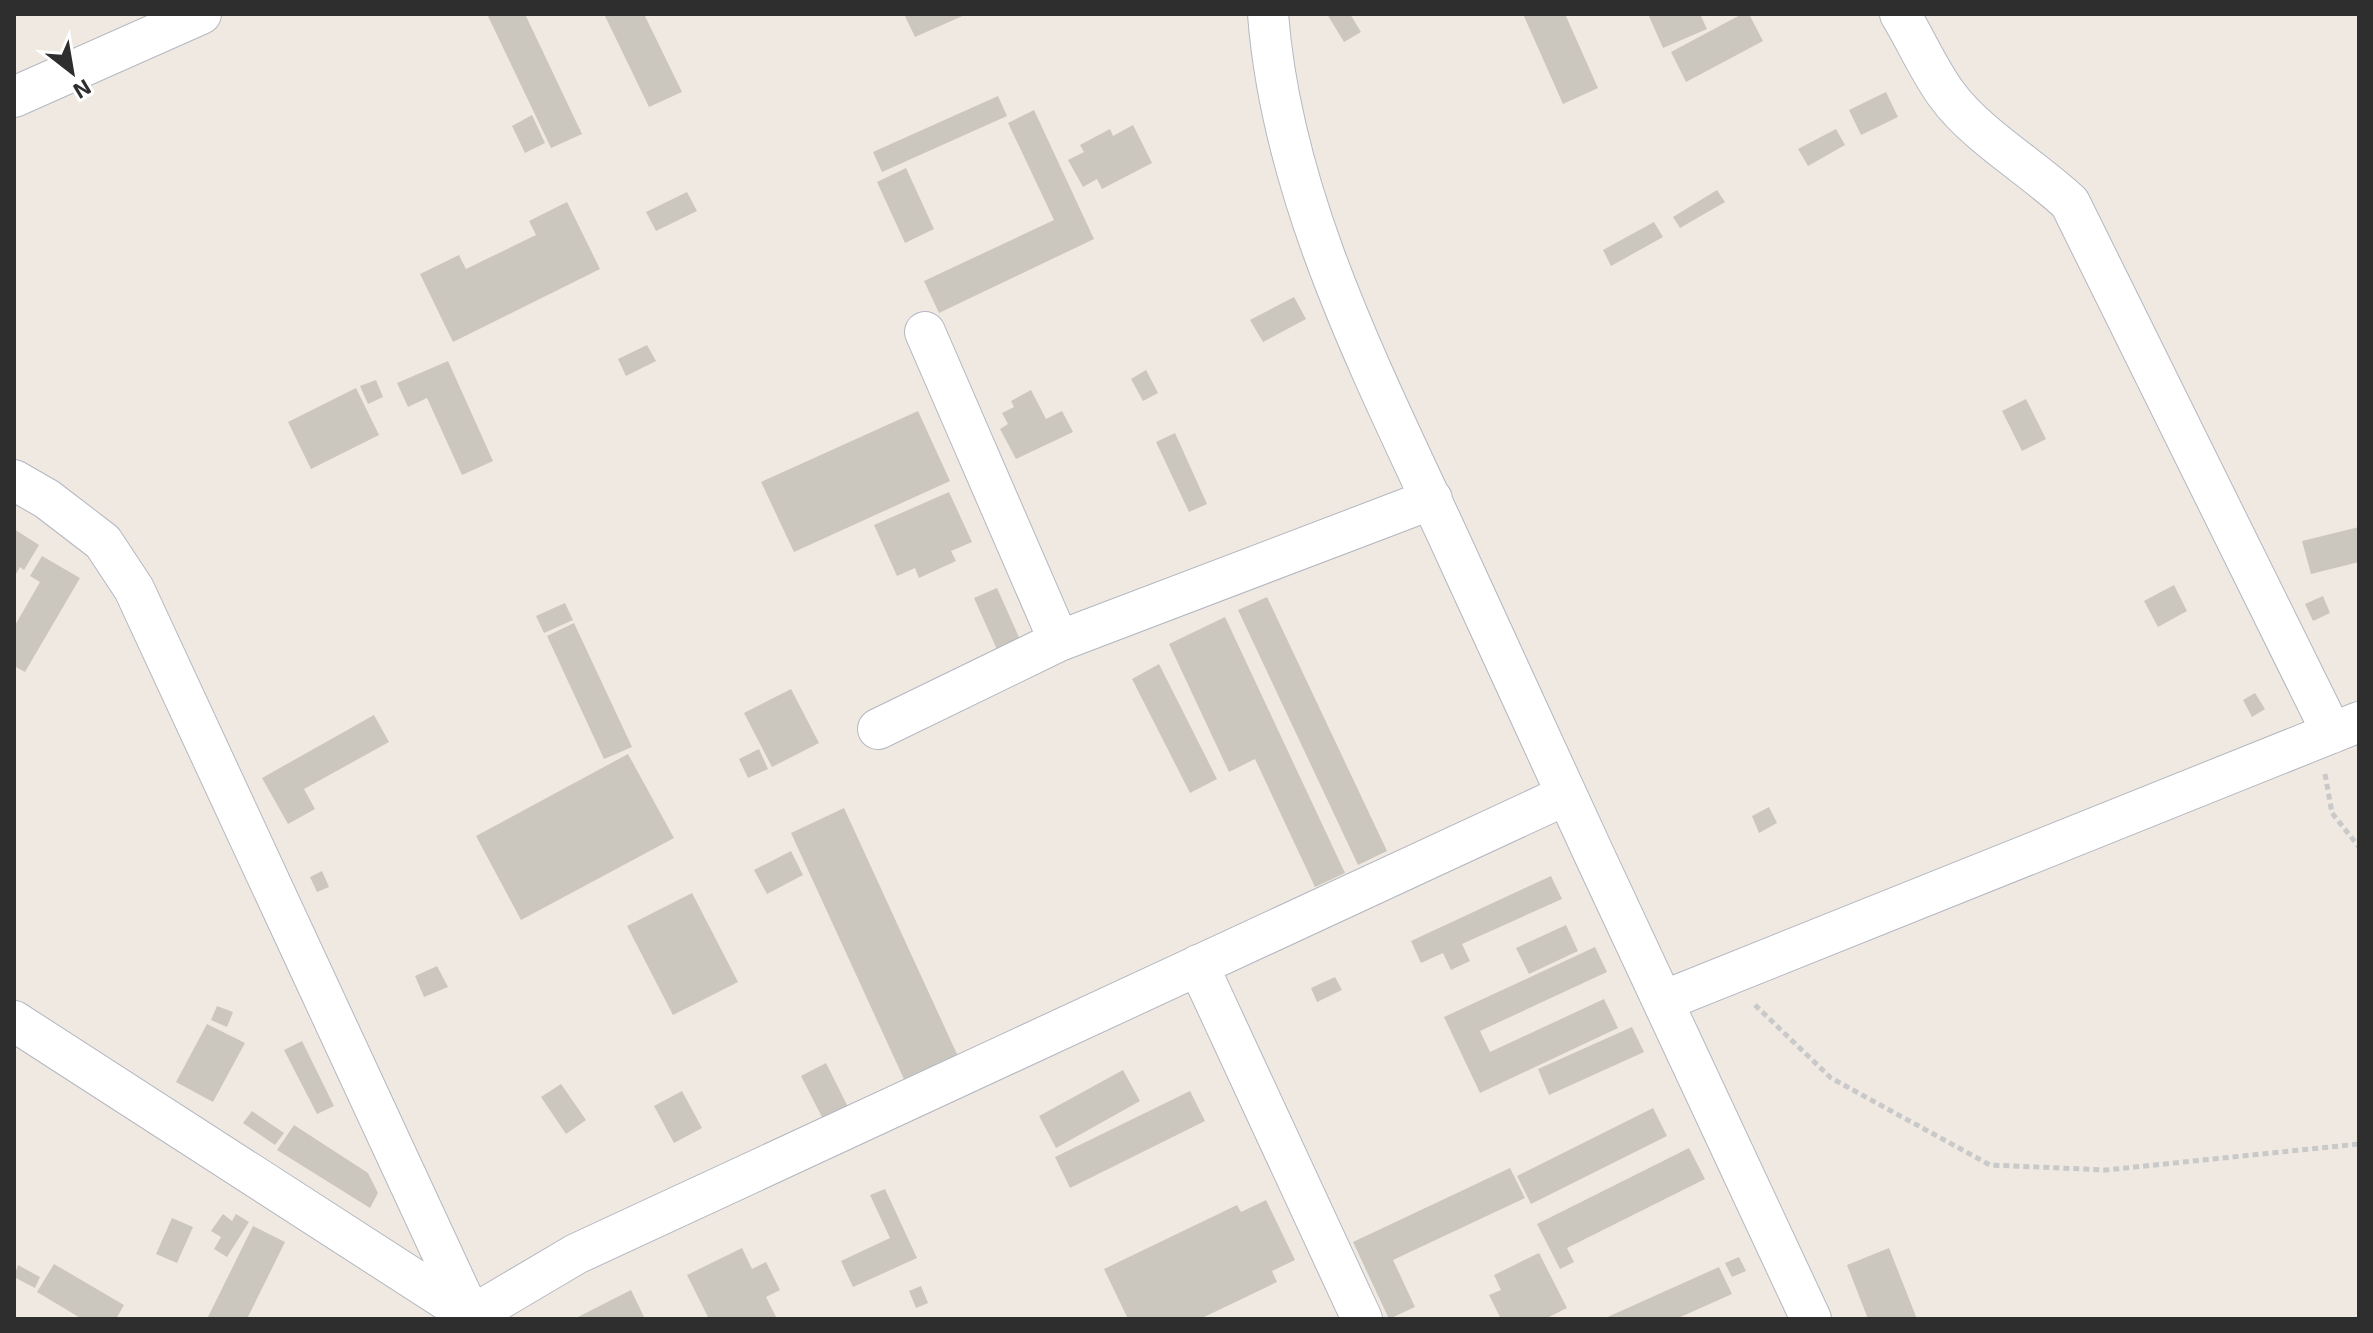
<svg xmlns="http://www.w3.org/2000/svg" width="2373" height="1333" font-family="'Exo 2',sans-serif">
<style>
.building{fill:#cbc7bf}
.lines{fill:none;stroke-linecap:round;stroke-linejoin:round}
.street-casing{stroke:#b4b7c1;stroke-width:42}
.path{stroke:#c9c9c9;stroke-width:5;stroke-dasharray:6 4;stroke-linecap:butt}
.street{stroke:#fff;stroke-width:40}
</style>
<rect width="100%" height="100%" fill="#efe9e1"/>
<!-- building -->
<path class="building" d="M487,14h38l57,120 -31,14z
M604,14h40l38,78 -33,15z
M904,14h63l-52,23z
M1327,14h23l11,18 -17,10z
M1523,14h42l33,74 -35,16z
M1648,14h52l7,15 -44,19z
M1742,14h7l14,27 -77,41 -15,-30z
M1886,92l12,25 -37,18 -12,-25z
M998,96l9,20 -125,56 -9,-20z
M1034,110l60,129 -155,74 -15,-32 130,-61 -46,-97z
M532,115l13,28 -20,10 -13,-27z
M1133,125l19,38 -50,26 -5,-10 -14,8 -15,-27 16,-8 -4,-7 30,-16 3,7z
M1836,129l9,16 -37,21 -10,-17z
M906,168l28,61 -29,14 -28,-61z
M1717,190l8,12 -45,26 -7,-11z
M687,192l10,19 -41,20 -10,-19z
M567,202l33,67 -147,73 -33,-68 39,-19 7,14 70,-34 -7,-14z
M1654,222l9,15 -52,29 -8,-16z
M1294,297l12,22 -43,23 -13,-22z
M647,345l9,16 -30,15 -8,-17z
M448,361l45,100 -31,14 -35,-77 -19,9 -11,-24z
M1146,370l12,23 -15,8 -12,-22z
M376,380l7,17 -15,7 -8,-18z
M356,388l23,47 -68,34 -23,-47z
M1031,390l15,29 16,-8 11,21 -57,27 -16,-30 8,-5 -6,-11 12,-6 -3,-6z
M2026,399l20,40 -24,12 -20,-40z
M918,411l32,70 -156,71 -33,-70z
M1175,433l32,71 -18,8 -33,-70z
M949,492l23,50 -21,9 5,10 -37,17 -4,-10 -18,8 -23,-51z
M2359,527v35l-48,12 -9,-33z
M14,529l25,16 -15,25 -4,-3 -6,11z
M42,556l38,22 -55,94 -11,-6v-39l26,-45 -10,-6z
M2174,585l13,26 -29,16 -14,-26z
M997,588l25,56 -23,10 -25,-56z
M2323,596l7,17 -17,8 -8,-17z
M1267,597l120,254 -29,14 -120,-255z
M565,603l8,17 -29,13 -8,-17z
M1225,617l120,256 -30,14 -60,-128 -26,13 -60,-128z
M574,623l58,124 -28,12 -57,-123z
M1159,664l58,115 -27,14 -58,-114z
M791,689l28,54 -47,24 -28,-54z
M2255,693l10,16 -13,8 -9,-17z
M374,715l15,27 -85,47 11,20 -27,15 -26,-46z
M759,749l9,20 -20,9 -9,-19z
M628,754l46,84 -153,82 -45,-84z
M1769,807l8,16 -18,10 -7,-17z
M844,808l118,257 -53,25 -118,-257z
M791,851l12,24 -36,19 -13,-24z
M322,871l7,16 -12,5 -7,-15z
M1551,876l11,23 -100,45 8,17 -19,9 -8,-17 -22,10 -10,-22z
M692,893l46,89 -65,33 -46,-89z
M1566,925l12,26 -49,23 -13,-26z
M1595,947l12,25 -127,59 10,21 114,-53 14,29 -138,65 -36,-76z
M437,966l11,21 -24,10 -9,-21z
M1335,977l7,13 -25,12 -6,-14z
M217,1006l16,6 -6,15 -16,-7z
M207,1024l38,19 -32,59 -37,-20z
M1632,1027l12,25 -95,43 -11,-26z
M302,1041l32,65 -17,8 -33,-64z
M826,1063l25,50 -25,12 -25,-49z
M1123,1070l17,31 -84,47 -17,-32z
M561,1084l25,36 -20,14 -25,-37z
M682,1091l20,37 -28,15 -20,-37z
M1190,1091l15,30 -135,67 -15,-31z
M1653,1108l14,28 -136,68 -14,-28z
M252,1111l32,22 -9,12 -32,-22z
M294,1125l74,48 10,20 -8,15 -93,-58z
M1689,1148l16,31 -138,69 7,14 -14,7 -23,-45z
M1510,1168l15,30 -132,62 22,47 -26,12 -36,-77z
M885,1189l32,69 -64,29 -12,-26 49,-23 -20,-43z
M1266,1200l29,60 -23,11 5,11 -77,37h-72l-24,-50 133,-64 4,7z
M223,1214l9,7 4,-7 13,8 -22,35 -13,-8 7,-12 -10,-6z
M172,1218l21,9 -16,36 -21,-9z
M253,1226l32,16 -38,77h-40z
M742,1248l10,21 14,-7 14,28 -14,7 11,22h-68l-22,-44z
M1889,1248l28,71h-49l-21,-54z
M1539,1253l28,55 -22,11h-44l-12,-24 12,-5 -7,-15z
M1739,1257l7,14 -14,6 -7,-14z
M54,1264l70,41 -8,14h-34l-45,-27z
M18,1265l22,12 -5,11 -21,-11z
M1719,1267l13,27 -56,25h-73z
M921,1286l7,17 -12,5 -7,-17z
M631,1290l13,27 -3,2h-67z"/>
<g class="lines">
<!-- street casing -->
<g class="street-casing">
<path id="street" d="M1268,14c15,196 115,378 195,555 114,251 231,500 348,750
M1900,14c16,26 29,57 47,81 29,40 86,73 123,108l262,530
M14,97l187,-83
M925,332l134,309
M14,480l33,19 56,43 31,47 338,729
M878,729l181,-88 373,-142
M1198,965l164,354
M1663,1001l696,-279
M14,1021l457,295 105,-62 990,-459"/>
</g>
<!-- path -->
<path class="path" d="M2325,774l7,39 27,34
M1755,1005l76,73 159,87 116,5 253,-26"/>
<!-- street -->
<use href="#street" class="street"/>
</g>
<!-- border -->
<rect width="2373" height="1333" fill="none" stroke="#2e2e2e" stroke-width="32"/>
<!-- north arrow -->
<g transform="translate(72 72) rotate(149)" stroke="#ffffff" stroke-width="6" paint-order="stroke">
<path d="M0-6L14 30L0 20L-14 30Z" fill="#2e2e2e"/>
<text y="-12" font-size="22" font-weight="bold" text-anchor="middle" fill="#2e2e2e">N</text>
</g>
</svg>
